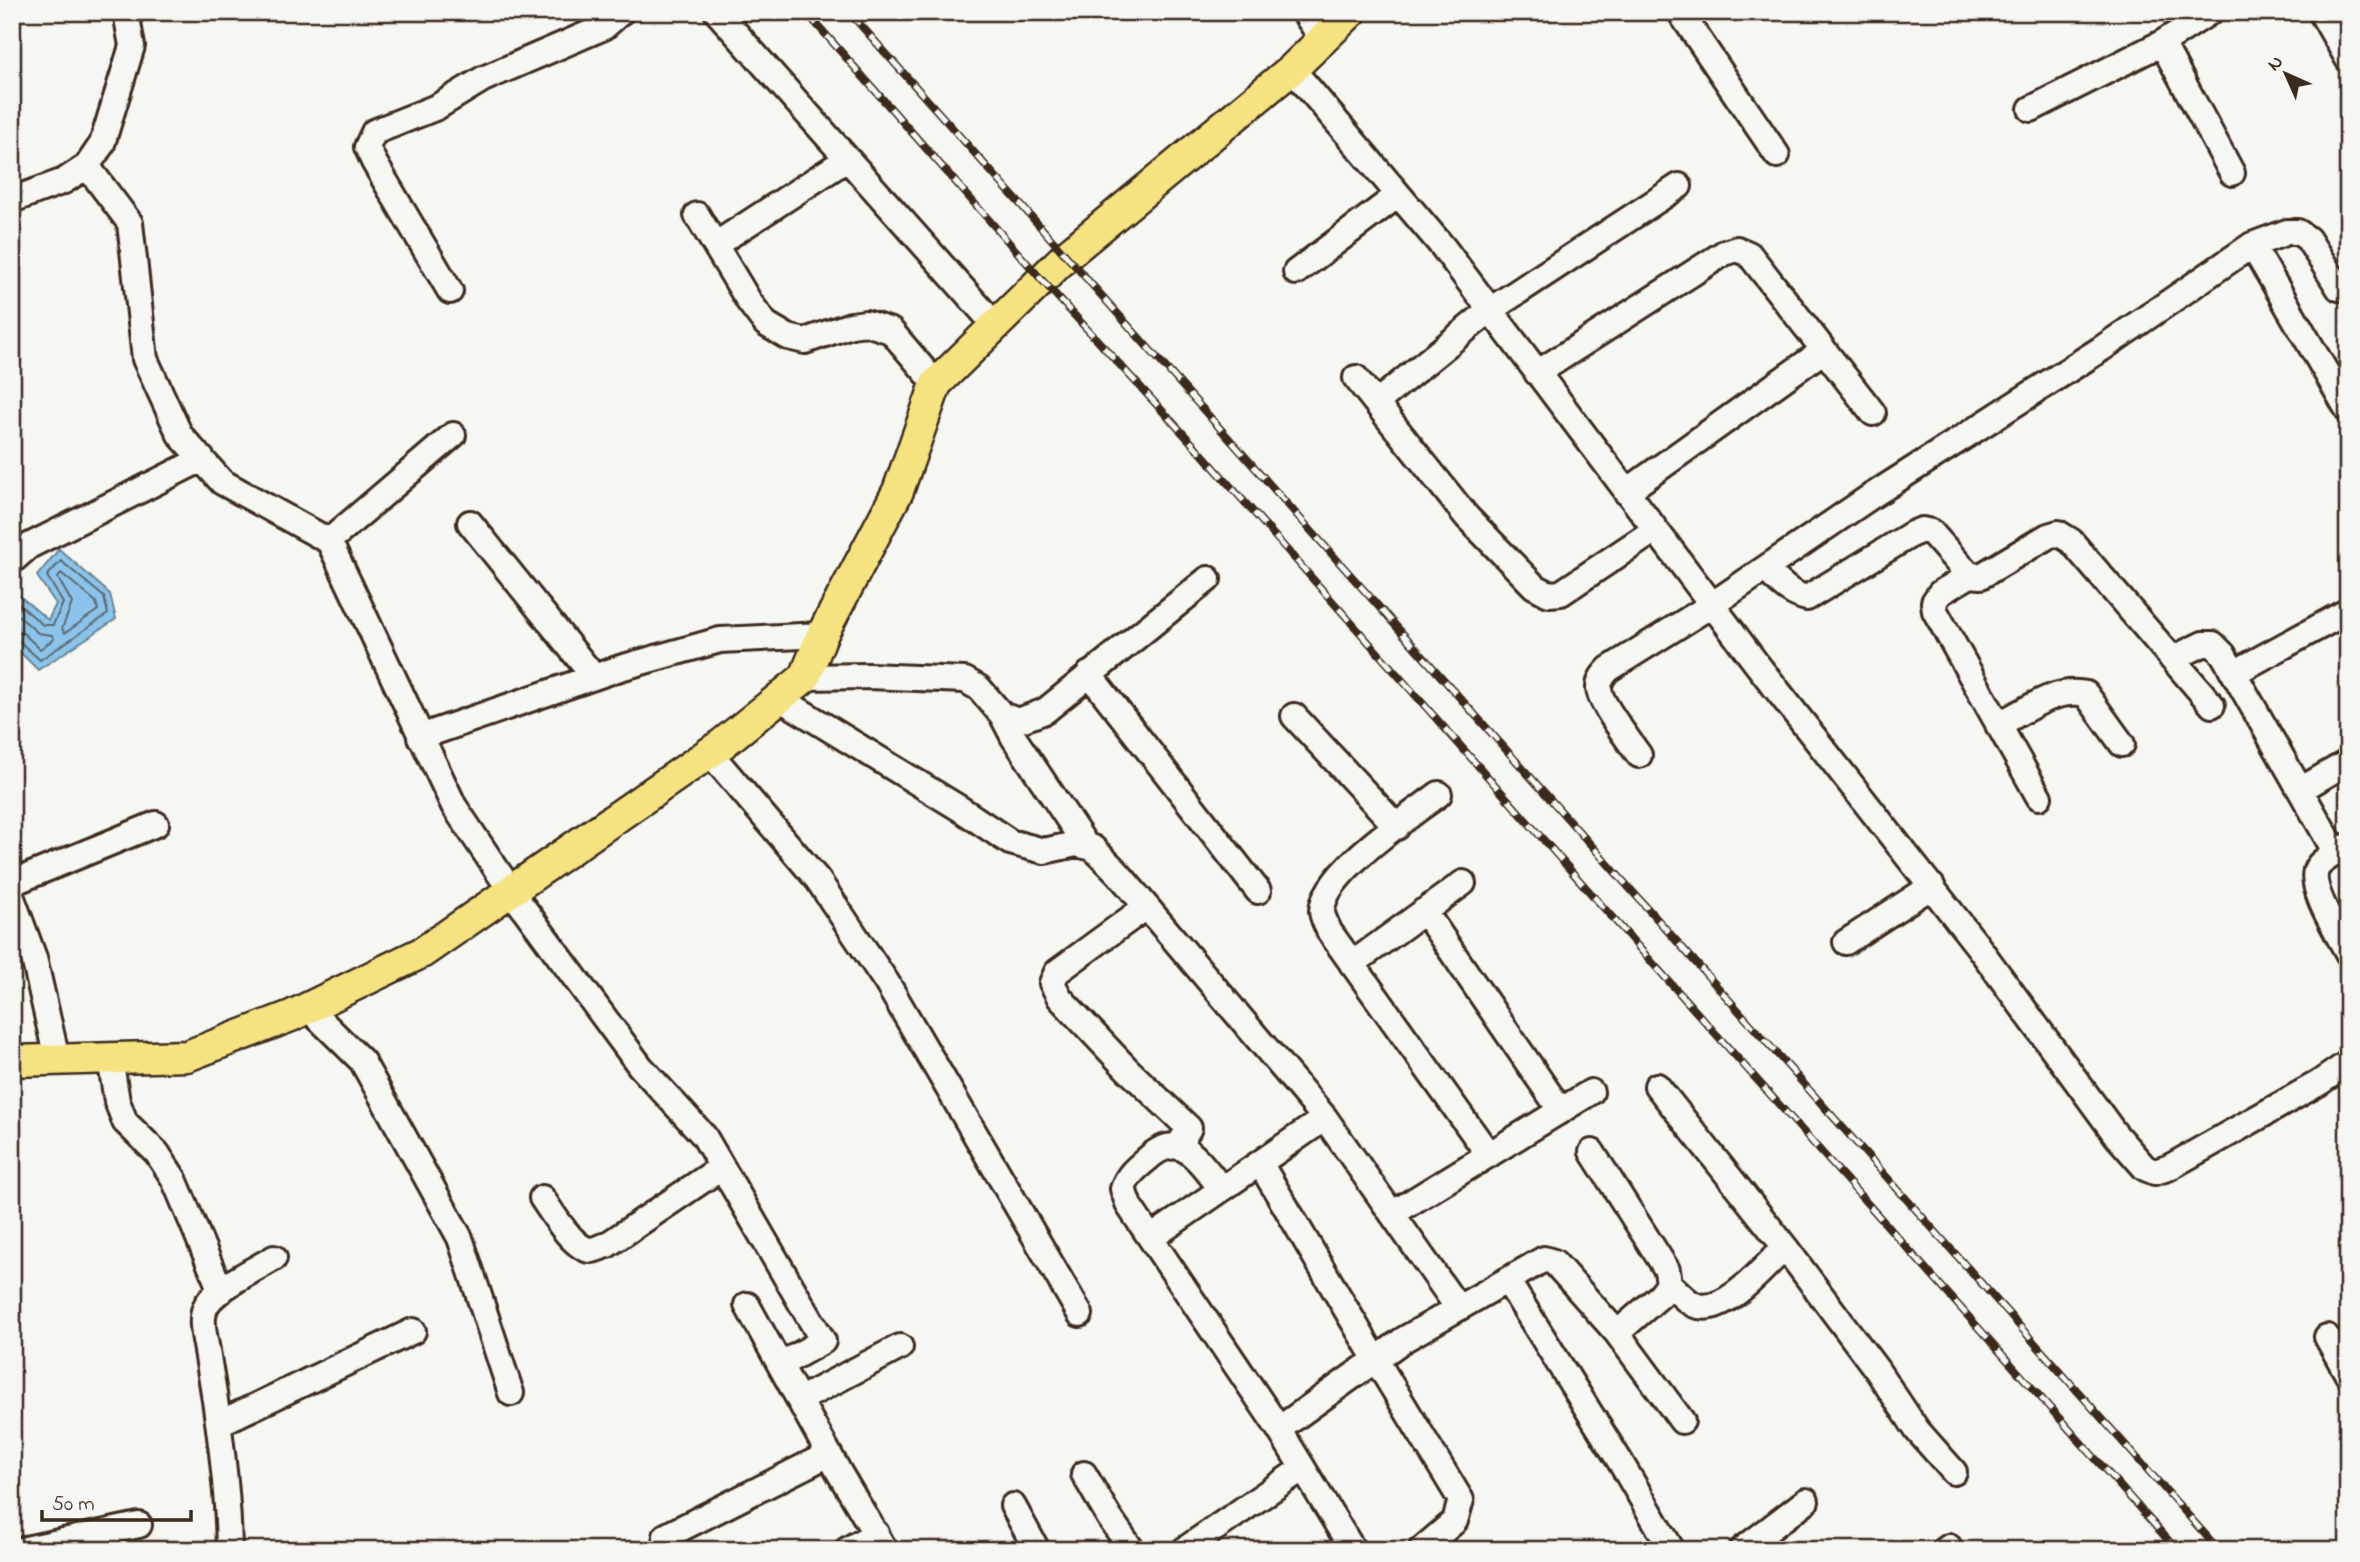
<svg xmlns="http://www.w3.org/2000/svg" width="2360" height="1562" font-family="'Indie Flower',sans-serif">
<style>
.water{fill:#8bc3ea;stroke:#6b8698;stroke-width:2}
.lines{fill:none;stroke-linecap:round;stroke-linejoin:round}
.shore{stroke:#5b6770;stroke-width:2}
.minor-casing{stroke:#3b2a1e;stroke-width:30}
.major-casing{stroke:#3b2a1e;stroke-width:35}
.minor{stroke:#f6f6f2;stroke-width:24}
.major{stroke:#f5e382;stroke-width:30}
.rail-casing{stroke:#3b2a1e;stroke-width:8}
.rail{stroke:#f6f6f2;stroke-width:5;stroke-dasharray:16;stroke-linecap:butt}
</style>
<rect width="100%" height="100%" fill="#f6f6f2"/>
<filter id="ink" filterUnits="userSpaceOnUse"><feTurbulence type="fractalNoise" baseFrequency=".0143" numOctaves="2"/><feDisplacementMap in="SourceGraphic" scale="14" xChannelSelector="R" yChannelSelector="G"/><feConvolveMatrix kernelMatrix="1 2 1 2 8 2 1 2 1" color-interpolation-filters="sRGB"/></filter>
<g filter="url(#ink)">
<!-- water -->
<path class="water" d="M59,549l51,45 6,25 -78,51 -26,-26v-51l2,-2 34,29 8,-16 -19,-28z"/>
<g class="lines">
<!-- shore -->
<path class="shore" d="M61,573l35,29 2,8 -33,23 -3,-4 10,-26 -14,-25z
M12,598l31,27h10l10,-22 -16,-27 14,-15 43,36 4,17 -68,46 -21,-19 -7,-1
M12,610l26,23 14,2 2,4 -14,10 -17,-16 -11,-2"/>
<!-- minor casing -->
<g class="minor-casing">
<path id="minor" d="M717,12l278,313
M1304,12l19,28
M1680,12l97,143
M2321,12l27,47
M2162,43l70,130
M1292,69l151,178 313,416 221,282 139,190 29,33 10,4 13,-4 151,-85 29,-20
M2031,109l131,-66 48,-31
M87,166l43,57 15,136 35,76 42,47 107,59 125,265 57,85 129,175 64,70 119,205 -43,24
M12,200l52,-19 23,-15 15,-22 30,-98 -6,-34
M697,215l53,88 16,21 22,13 17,4 46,-16 15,-2 25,8 45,53
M715,245l132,-86
M2252,245l96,165
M1296,272l102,-77
M450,291l-76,-129 -7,-15 7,-15 63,-25 46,-28 121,-52 17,-15
M1537,373l187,-120 13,-4 12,5 124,159
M1356,378l111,139 67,69 15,8 12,-1 94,-63
M1376,403l114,-93 189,-124
M1626,492l198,-142
M470,523l124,154
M329,541l124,-106
M12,561l17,-15 173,-87
M1765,569c13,12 24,25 42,29l105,-64 10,-4 9,2 28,32 11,11 11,1 67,-40 10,-3 13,8 141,164
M1970,575l-30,18 -6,9 1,9 104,186
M2172,659l31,-15h10l10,10 113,199
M2234,673l114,-62
M1089,674l169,217
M805,677l64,-1 96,4 14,8 23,27 16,6 27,-10 163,-132
M779,698l180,110 51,34 34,9 32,-7 17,4 25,25 207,245 133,190
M1002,715l12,23 69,103
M1294,716l103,111
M1998,725c27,-14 57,-38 88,-31l36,50
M420,737l200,-69 100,-28 102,-5
M710,753l108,127 69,103 193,331
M1639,755c-9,-13 -40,-53 -40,-67 0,-8 4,-13 10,-19l104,-65 157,-107 231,-148 151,-104 35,-13h11l10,7 31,49
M2300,790l48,-28
M1439,794c-30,23 -116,79 -117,117 0,6 5,14 7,20l160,224
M2348,846c-9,6 -26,13 -31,22 -10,18 22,67 31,85
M12,883l144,-59
M12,898l22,60 23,101
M1146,907l-89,65 -5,11 8,15 67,71 62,59 -10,17
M1424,911l137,200
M1846,942l86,-56
M1352,964l111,-81
M308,1008l54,53 98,177 51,155
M110,1058l7,43 8,21 32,31 17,26 47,112
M1657,1086l128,161 92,123 40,60 37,42
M1592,1152l75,118 2,14 -8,11 -44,38
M1260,1163l116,197 85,140 -6,21 -34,29
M1222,1189c-23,-26 -40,-63 -76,-29 -11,9 -19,16 -23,29l6,17 150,223 74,121
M542,1198c9,13 32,52 49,52 4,0 11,-4 16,-5l115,-78
M1392,1214l199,-122
M1151,1238l174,-120
M1507,1280l114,183 51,87
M1669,1284c8,6 17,18 26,21 29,12 71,-40 90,-58
M747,1305l93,169 45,76
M2327,1337l21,38
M799,1400l101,-53
M220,1423l193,-92
M1279,1429l124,-89 141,-81 10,3 63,71 65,88
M1084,1474l25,43 23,33
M1013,1506l24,44
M666,1536l163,-82
M21,1550l118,-25
M229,1550c-1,-65 -10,-129 -21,-193 -2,-16 -10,-38 -1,-53 11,-17 49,-35 67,-46
M847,1550l29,-17
M1184,1550l119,-82
M1742,1550l64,-49
M1945,1550l4,-3"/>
</g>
<!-- major casing -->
<g class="major-casing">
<path id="major" d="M12,1061l175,-5 104,-40 132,-64 299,-208 83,-67 17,-42 76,-144 38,-107 131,-129 225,-186 59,-57"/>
</g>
<!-- minor -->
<use href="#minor" class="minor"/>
<!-- major -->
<use href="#major" class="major"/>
<!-- rail casing -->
<g class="rail-casing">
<path id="rail" d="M806,12l235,267 161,175 455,514 520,582
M849,12l1370,1538"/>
</g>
<!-- rail -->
<use href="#rail" class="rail"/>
</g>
</g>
<!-- margin -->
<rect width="2360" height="1562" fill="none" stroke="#f6f6f2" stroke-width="42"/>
<rect x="21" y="21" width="2318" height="1520" fill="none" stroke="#3b2a1e" stroke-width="2.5" filter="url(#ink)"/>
<!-- north arrow -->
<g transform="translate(2286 74) rotate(315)" stroke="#f6f6f2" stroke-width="5" paint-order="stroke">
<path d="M0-5L12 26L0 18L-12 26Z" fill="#3b2a1e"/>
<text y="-10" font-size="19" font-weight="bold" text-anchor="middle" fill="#3b2a1e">N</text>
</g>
<!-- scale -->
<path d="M42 1510v10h149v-10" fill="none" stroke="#3b2a1e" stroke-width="3.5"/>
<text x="52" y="1510" font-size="21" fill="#3b2a1e" stroke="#f6f6f2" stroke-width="5" paint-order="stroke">50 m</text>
</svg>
